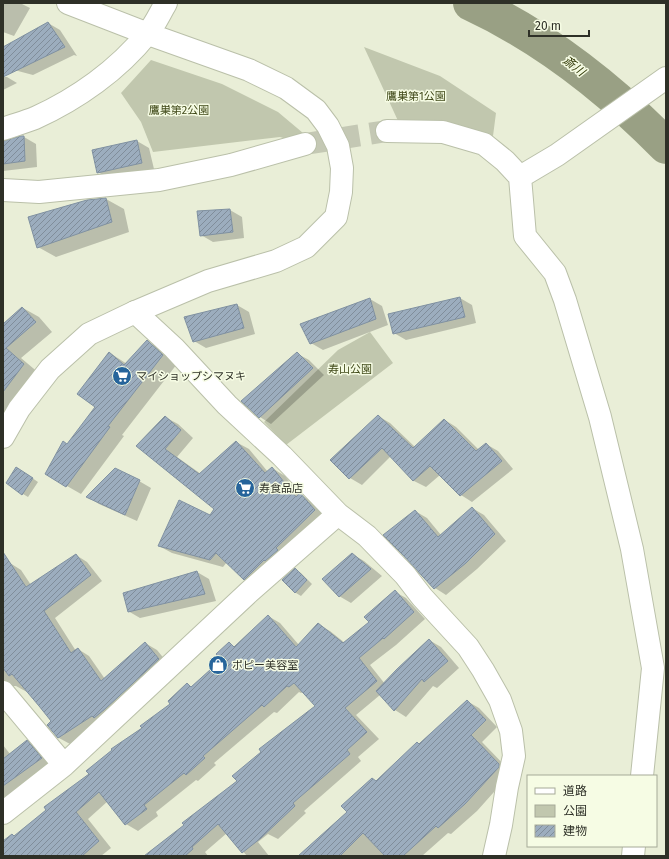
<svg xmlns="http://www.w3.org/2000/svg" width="669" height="859" font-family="'Fira Sans','Noto Sans JP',sans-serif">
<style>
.park{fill:#c1c7ae}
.shadow{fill:#0003}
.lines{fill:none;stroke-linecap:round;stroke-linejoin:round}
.river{stroke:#99a084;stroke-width:36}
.building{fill:url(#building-hatch);stroke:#8091a1}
.minor-tunnel{stroke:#c4c8b4;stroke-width:22;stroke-dasharray:22 11;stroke-linecap:butt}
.minor-casing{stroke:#bac0a9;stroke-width:24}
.tertiary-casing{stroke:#bac0a9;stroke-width:24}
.minor{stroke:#fff;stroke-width:22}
.tertiary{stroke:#fff;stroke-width:22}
.labels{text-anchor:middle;stroke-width:3;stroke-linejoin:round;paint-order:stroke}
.park-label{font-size:11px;fill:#414a1a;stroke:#f6fce4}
.poi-label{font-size:11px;fill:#2e3027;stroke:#f6fce4;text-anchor:start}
.water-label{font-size:12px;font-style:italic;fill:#353d0b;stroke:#f6fce4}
</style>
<defs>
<pattern id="building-hatch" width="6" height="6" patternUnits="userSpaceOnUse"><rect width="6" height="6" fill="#9cadbe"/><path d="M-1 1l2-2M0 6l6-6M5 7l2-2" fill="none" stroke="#808d9a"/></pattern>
</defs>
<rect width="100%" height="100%" fill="#e9eed7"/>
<!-- park -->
<path class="park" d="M364,47l76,29 56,37 -3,23 -56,-14 -38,1z
M151,60l71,24 56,28 25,21 -6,9 -17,-5 -127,15 -12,-30 -20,-29z
M370,332l23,31 -107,82 -22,-23 74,-72z"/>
<!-- shadow -->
<path class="shadow" d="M3,3h17l10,5 -16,28 -11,-4z
M48,23l12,7 17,26 -3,-1 -41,20 -30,-8v-12z
M3,77h4l10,6 -14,7z
M24,137l12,7 1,23 -34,4v-29z
M137,141l12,7 5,21 -44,10 -12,-7z
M106,199l18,10 5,23 -73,25 -18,-10z
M230,210l12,7 2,21 -31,4 -12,-7z
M460,298l12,7 4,18 -70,17 -12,-7z
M370,299l12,7 6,19 -65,25 -12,-7z
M237,305l12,7 6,22 -49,14 -12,-7 -9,-23z
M23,308l16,9 13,15 -31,26 19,16 -31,42 -6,-4v-78z
M148,342l14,8 15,14 -55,71 2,1 -43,58 -35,-20 50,-67 14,-54 17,11z
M298,354l11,6 15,15 -53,49 -11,-7z
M378,416l12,7 25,24 30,-27 11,7 23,23 7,-6 12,7 15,18 -41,33 -11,-7 -21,-20 -14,12 -12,-6 -23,-25 -29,29 -12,-7 -18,-18z
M165,417l13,7 15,14 -16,19 24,17 35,-32 13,7 19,23 4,-4 13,8 14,18 14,8 15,16 -71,68 -13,-7 -17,-17 -4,5 -51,-14 -13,-7 51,-29 5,-8 -78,-63z
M22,471l16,11 -10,15 -5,-3z
M139,481l12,7 -14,33 -38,-17 -11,-7z
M472,508l12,7 22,26 -29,28 -31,26 -11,-7 -20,-77 12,7 14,17z
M352,554l12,7 18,15 -31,27 -12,-7z
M76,555l11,7 15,19 -47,37 21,33 2,-2 11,7 16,23 40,-36 12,7 13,16 -100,78 -11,-6 -6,-17 -25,-30 -1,1 -11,-6h-3l-6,2 -4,6v-127l7,-4 11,7 10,15z
M295,569l6,4 11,11 -11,12 -5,-3 -12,-13z
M197,572l12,7 7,22 -76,17 -12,-7 -4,-18z
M395,592l11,6 19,21 -29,26 -26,20 15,19 44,-44 12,7 18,21 -22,20 -4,-2 -27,31 -11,-7 -15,-15 -24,20 23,24 -21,18 3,4 -57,50 2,2 -28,26 -10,-5 -10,8 11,14h-22l-20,-23 -22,19 3,4h-36l13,-31 53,-44 79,-75 -14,-14 -2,1 -2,-1 -22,21 -3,-1 -60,51 2,2 -18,16 -2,-1 -40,32 2,4 -20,15 -12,-7 -18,-23 -20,18 23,29 -10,8h-98v-14l12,-5 156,-133 16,-20 5,3 31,-27 6,-17 6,4 33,-31 12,7 19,22 19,-21 12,7 15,12 25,-21z
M467,701l12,7 18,19 -15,15 29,30 -1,2 -33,37 -26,23 -3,-1 -26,23h-120l75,-74z
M27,741l11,7 14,17 -49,42v-62l7,9z"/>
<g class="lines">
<!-- river -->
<path class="river" d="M471,3c73,34 139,86 195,143"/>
</g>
<!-- building -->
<path class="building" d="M48,22l17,25 -62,30v-30z
M21,136h3l1,25 -22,3v-23z
M137,140l5,23 -45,10 -5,-23z
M106,198l6,24 -75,26 -9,-31 59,-17z
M230,209l3,23 -33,4 -3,-25z
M460,297l5,20 -72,17 -5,-20z
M370,298l6,21 -66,25 -10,-20z
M237,304l7,24 -51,14 -9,-25z
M22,307l14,15 -30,26 18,16 -21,28v-68z
M147,340l16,15 -55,71 2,1 -44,60 -21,-13 18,-33 4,3 28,-37 -18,-13 32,-42 15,13z
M297,352l16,16 -54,50 -18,-17z
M378,415l35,33 31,-29 32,32 10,-8 16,18 -42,35 -30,-30 -17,15 -31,-33 -33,31 -19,-19z
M165,416l16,14 -16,19 34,25 37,-33 29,32 7,-6 24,30 4,-4 15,17 -39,38 2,2 -13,11 -1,-1 -20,20 -28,-27 -6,7 -52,-14 21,-46 31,15 4,-6 -78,-63z
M16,467l17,11 -11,17 -16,-12z
M115,468l25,12 -15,35 -39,-18z
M472,507l23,27 -29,29 -32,26 -32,-35 -19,-19 32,-25 23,27z
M3,552l23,35 50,-33 15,21 -47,36 27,42 7,-5 23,33 44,-39 14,17 -54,50 -11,9 -2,-2 -34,22 -11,-13 4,-4 -12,-15 -27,-32 -3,2 -6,-8z
M352,553l19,16 -32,28 -17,-18z
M295,568l12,12 -12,13 -13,-13z
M197,571l8,23 -77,18 -5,-19z
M395,590l19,22 -30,27 -1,-1 -24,20 18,23 -32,27 22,24 -20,18 3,4 -57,49 2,3 -34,32 -19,15 -24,-29 -26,23 1,2 -8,7h-41l40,-31 -2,-2 55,-42 -5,-5 29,-24 -2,-3 56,-43 -21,-23 -5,4 -2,-1 -23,21 -2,-2 -59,51 2,2 -19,17 -2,-2 -40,32 3,4 -22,16 -26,-33 -23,20 23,29 -17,15h-79v-15l9,-7 2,2 32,-26 -2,-3 45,-33 -3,-3 26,-21 -1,-1 31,-21 -2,-2 30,-22 -2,-3 19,-18 4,4 30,-27 -5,-6 13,-12 5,5 34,-32 28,32 22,-24 25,20 26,-21 -5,-5z
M429,639l19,22 -24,21 -2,-3 -28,32 -18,-20 21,-22z
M467,700l19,20 -15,15 28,29v3l-34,37 -27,24 -2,-2 -33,30h-18l-22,-23 -23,23h-42l49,-44 -6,-6 31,-28 4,3 41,-39 2,2z
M27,740l15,18 -39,28v-27z"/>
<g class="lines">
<!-- minor-tunnel -->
<path class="minor-tunnel" d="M305,144l82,-13"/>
<!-- minor casing -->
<g class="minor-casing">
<path id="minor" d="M68,3l80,31
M387,131l56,1 41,12 21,17 15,16 5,59 30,37 10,27 35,117 32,132 21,119 -11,108
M520,177l37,-22 109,-77
M3,190l36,2 120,-12 72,-15 74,-21
M135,312l39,36 53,57 55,51 56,58 29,22 38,39 17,22 46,50 15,23 17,30 11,31 3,25 -7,31 -6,38 -7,31
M3,692l61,73
M3,813l61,-48 185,-173 89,-78
M633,856l1,-10"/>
</g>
<!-- tertiary casing -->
<g class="tertiary-casing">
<path id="tertiary" d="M3,129c11,-4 22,-7 32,-11 42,-19 83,-48 112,-84 8,-9 13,-21 19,-31
M3,437l16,-28 31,-40 39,-35 46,-22 73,-31 68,-20 30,-14 30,-30 5,-25 1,-24 -4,-22 -10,-20 -12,-16 -30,-22 -37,-18 -101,-36"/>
</g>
<!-- minor -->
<use href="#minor" class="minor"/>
<!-- tertiary -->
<use href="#tertiary" class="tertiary"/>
</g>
<!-- icons -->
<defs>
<g id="supermarket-disc" transform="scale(1)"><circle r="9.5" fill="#26649b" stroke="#f6fce4"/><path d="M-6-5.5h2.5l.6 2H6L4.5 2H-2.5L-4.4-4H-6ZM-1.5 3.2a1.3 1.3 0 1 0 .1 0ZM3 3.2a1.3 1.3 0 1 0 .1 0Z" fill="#fff"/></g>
<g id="shop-disc" transform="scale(1)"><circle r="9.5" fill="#26649b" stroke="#f6fce4"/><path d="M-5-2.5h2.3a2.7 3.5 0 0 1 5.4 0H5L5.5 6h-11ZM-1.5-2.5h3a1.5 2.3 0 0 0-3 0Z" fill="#fff"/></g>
</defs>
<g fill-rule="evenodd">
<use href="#supermarket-disc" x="122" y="376"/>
<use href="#supermarket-disc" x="245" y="488"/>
<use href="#shop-disc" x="218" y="665"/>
</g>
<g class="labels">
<!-- park labels -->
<g class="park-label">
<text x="416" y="100">鷹巣第1公園</text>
<text x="179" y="114">鷹巣第2公園</text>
<text x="350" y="373">寿山公園</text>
</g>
<!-- poi labels -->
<g class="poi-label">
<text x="136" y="380">マイショップシマヌキ</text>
<text x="259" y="492">寿食品店</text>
<text x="232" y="669">ポピー美容室</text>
</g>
<!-- water labels -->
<g class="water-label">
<text transform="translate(574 66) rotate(38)" y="4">斎川</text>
</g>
</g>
<!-- border -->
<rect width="669" height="859" fill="none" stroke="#2e3027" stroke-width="8"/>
<!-- legend -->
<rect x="527" y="775" width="130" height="72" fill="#f6fce4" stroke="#a6aa98"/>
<rect x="535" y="788" width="20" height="6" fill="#ffffff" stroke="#a6aa98"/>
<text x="563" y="795" font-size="12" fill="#2e3027">道路</text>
<rect x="535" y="805" width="20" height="12" fill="#c1c7ae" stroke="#a6aa98"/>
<text x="563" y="815" font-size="12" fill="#2e3027">公園</text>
<rect x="535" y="825" width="20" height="12" fill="url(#building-hatch)" stroke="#a6aa98"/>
<text x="563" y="835" font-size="12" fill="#2e3027">建物</text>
<!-- scale -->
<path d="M529 30v6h60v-6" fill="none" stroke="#2e3027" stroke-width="2"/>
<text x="535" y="30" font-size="12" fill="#2e3027" stroke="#f6fce4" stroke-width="3" paint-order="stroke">20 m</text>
</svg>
